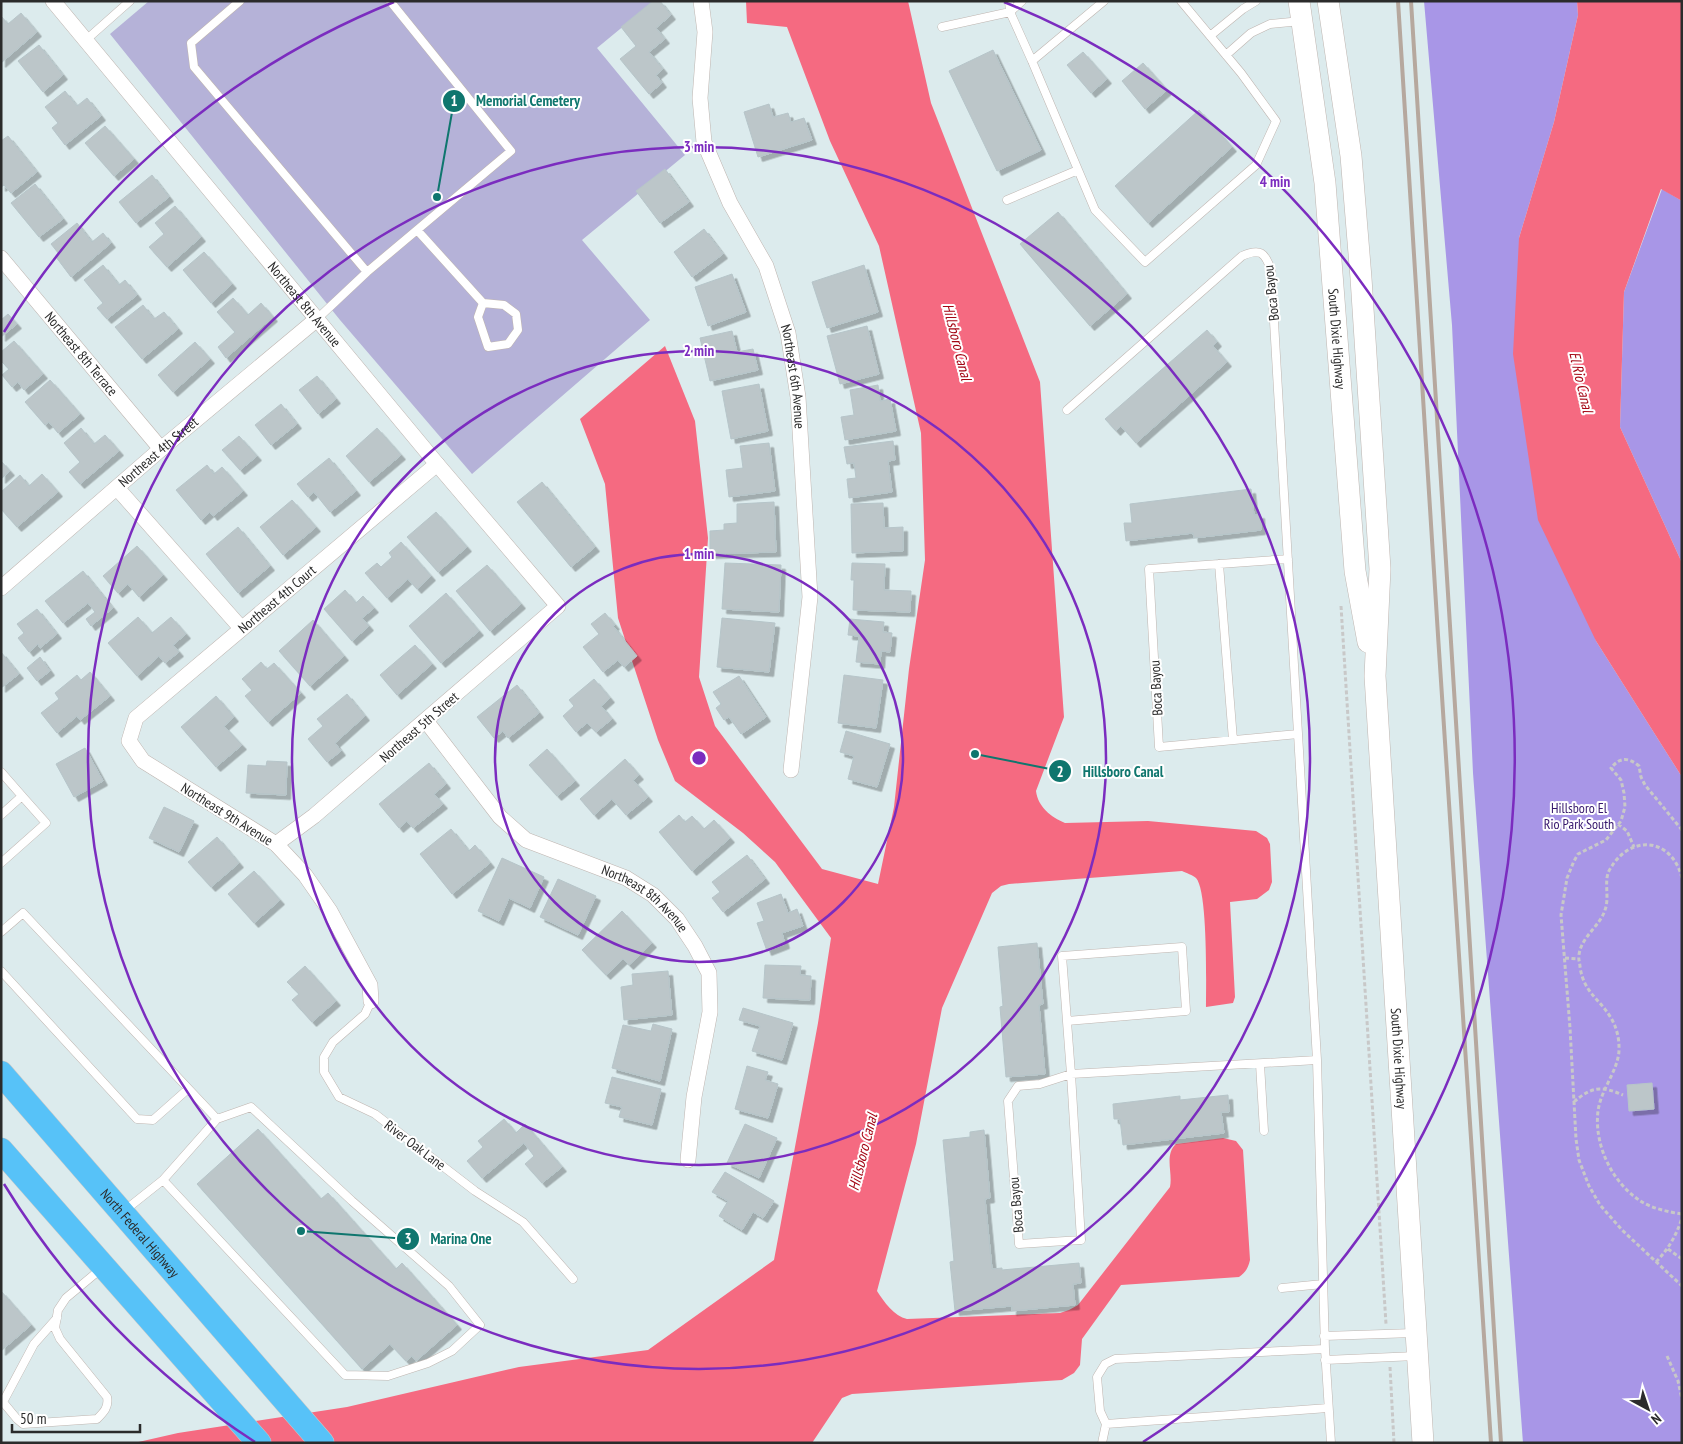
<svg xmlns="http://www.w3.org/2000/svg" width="1683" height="1444" font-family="'PT Sans Narrow',sans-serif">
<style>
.green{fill:#a896e7}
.cemetery{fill:#b5b2d8}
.water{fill:#f56a81}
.building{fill:#bcc6c9;stroke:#b6c5c9;filter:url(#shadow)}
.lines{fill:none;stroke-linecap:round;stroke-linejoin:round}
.lane-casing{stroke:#bfb5b0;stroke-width:9}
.street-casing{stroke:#bfb5b0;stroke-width:16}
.secondary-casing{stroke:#bfb5b0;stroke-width:22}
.primary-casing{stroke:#c8c8c8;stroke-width:25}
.path{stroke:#c8c8c8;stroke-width:3;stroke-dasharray:4 2.5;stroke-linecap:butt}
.lane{stroke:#fff;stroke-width:8}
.street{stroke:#fff;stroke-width:15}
.secondary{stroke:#fff;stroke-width:21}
.primary{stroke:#57c2f8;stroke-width:24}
.rail{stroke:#b6a89e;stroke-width:4}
.ring{fill:none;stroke:#7b2cbf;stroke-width:2.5}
.labels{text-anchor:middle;stroke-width:4;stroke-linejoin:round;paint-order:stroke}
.street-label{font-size:14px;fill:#2b2b2b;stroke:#fff}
.park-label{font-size:14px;fill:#35166c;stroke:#fff}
.water-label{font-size:15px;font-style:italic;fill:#a30614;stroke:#fff}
.centre{fill:#7b2cbf;stroke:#fff;stroke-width:2.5}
.ring-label{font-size:15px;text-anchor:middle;font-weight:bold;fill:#7b2cbf;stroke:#fff;stroke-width:4;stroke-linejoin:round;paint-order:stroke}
.leader{fill:none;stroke:#0f766e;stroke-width:2}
.callout-dot{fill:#0f766e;stroke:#fff;stroke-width:2}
.mark-label{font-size:15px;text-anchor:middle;font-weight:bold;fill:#fff}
.callout-label{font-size:15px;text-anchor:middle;font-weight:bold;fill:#0f766e;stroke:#fff;stroke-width:4;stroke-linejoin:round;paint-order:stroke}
</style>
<defs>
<filter id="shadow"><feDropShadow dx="4.5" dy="4.5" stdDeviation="0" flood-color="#0004"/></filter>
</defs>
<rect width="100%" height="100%" fill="#dcebed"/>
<!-- green -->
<path class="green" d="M1424,1h153l1,14 -24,107 -35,116 77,403 86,136v666h-159l-50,-670 -21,-448z
M1662,189l20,12v362l-62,-136 4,-135z"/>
<!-- cemetery -->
<path class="cemetery" d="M149,1h505l-57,47 88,107 -103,85 68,80 -178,154 -132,-154 -230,-286z"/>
<!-- water -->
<path class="water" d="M746,1h162l23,102 109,279 24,335 -28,74c2,16 15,26 29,32l83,-2 108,10 11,7 3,6 2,38 -3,8 -12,9 -27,3 5,95 -2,6 -27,4c0,-22 2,-116 -10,-129 -3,-3 -10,-5 -14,-7l-173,13 -8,2 -9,7 -50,115 -26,136 -39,147c7,11 17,25 30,28l153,-6 9,-3 9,-5 92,-118c3,-14 -6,-32 6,-43l47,-6 13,3 7,9 7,110c-2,8 -4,12 -11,17l-118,8 -39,54 -2,26 -6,8 -12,7 -210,14 -10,4 -30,45h-678l44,-10 169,-26 172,-40 129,-17 126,-90 44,-237 13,-85 -56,-76 -32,-29 -68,-52 -17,-41 -40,-122 -13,-134 -25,-65 85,-73 30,75 13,117 -9,139 16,49 107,143 56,15 16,-77 15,-138 16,-109 -4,-127 -42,-187 -49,-105 -43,-114 -40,-4z
M1577,1h105v200l-21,-12 -37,103 -4,135 62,136v214l-86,-136 -58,-121 -25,-166 6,-116 35,-116 24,-107z"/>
<!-- building -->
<path class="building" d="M653,1h7l11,14 -15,13 9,11 -16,13 14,17 -7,6 6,8 -13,11 -29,-35 16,-13 -15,-19z
M21,13l16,19 -36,31v-47l7,8z
M39,45l24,30 -20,17 -25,-31z
M993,50l48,100 -44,21 -48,-100z
M1083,52l24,27 -16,14 -24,-28z
M1143,63l24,27 -22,19 -23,-28z
M65,91l12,15 10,-8 14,18 -36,29 -13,-17 6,-5 -13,-16z
M769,104l4,13 15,-4 3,9 13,-4 8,22 -54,17 -14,-45z
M1199,110l33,37 -84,76 -33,-37z
M105,126l29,33 -20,17 -29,-33z
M8,136l29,36 -26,21 -7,-8 -3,2v-46z
M665,169l24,33 -29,21 -24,-32z
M152,175l17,22 -33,26 -17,-21z
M35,184l28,35 -24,18 -28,-34z
M175,206l26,31 -34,30 -18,-20 15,-13 -9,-11z
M1058,212l69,82 -37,32 -70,-82z
M77,223l15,19 11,-9 8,10 -40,34 -15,-20 3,-3 -8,-10z
M704,229l19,25 -31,23 -18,-25z
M204,252l28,32 -21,19 -28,-33z
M103,265l16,20 6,-5 12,15 -30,24 -10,-11 6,-5 -19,-23z
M864,265l14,47 -51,16 -15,-46z
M732,274l14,38 -38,14 -13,-39z
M233,298l15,17 13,-12 12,14 -47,41 -8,-11 17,-15 -18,-20z
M143,305l11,14 10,-7 14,17 -36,30 -27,-32z
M8,314l9,10 -16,13v-17z
M867,326l12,48 -39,10 -13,-48z
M1207,330l10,12 -4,4 14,16 -91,81 -15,-17 -5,5 -11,-12z
M732,331l5,21 16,-3 5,21 -48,11 -10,-43z
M14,341l29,33 -19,16 -6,-8 -6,5 -10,-12 7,-6 -8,-8v-9z
M195,342l15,17 -37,33 -15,-17z
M317,376l19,23 -18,15 -19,-24z
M50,380l30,34 -22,19 -9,-11 -4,3 -20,-23z
M759,384l9,47 -37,8 -9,-48z
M878,385l2,16 10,-2 6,32 -51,9 -4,-23 13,-2 -4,-25z
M281,404l16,20 -26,21 -16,-20z
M81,428l13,16 11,-9 14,16 -39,33 -11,-12 11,-10 -16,-19z
M377,428l24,27 -32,27 -23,-26z
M239,436l18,20 -17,14 -18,-20z
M893,441l2,19 -7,1 4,31 -43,6 -2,-19 9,-1 -2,-15 -7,1 -3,-17z
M769,443l6,48 -46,6 -3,-27 17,-2 -3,-22z
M329,458l27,33 -26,21 -16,-20 -6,5 -11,-13z
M1,461l9,10 -9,8z
M207,465l7,9 8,-7 21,24 -30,25 -3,-4 -9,8 -25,-30z
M42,474l16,18 -41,35 -16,-18v-17l19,-17 9,11z
M542,482l53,65 -24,20 -54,-65z
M1251,489l3,26 6,-1 1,16 -67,8 -1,-5 -67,8 -2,-18h8l-2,-19z
M292,500l24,27 -33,28 -23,-28z
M774,502l2,50 -66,2v-23l14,-1v-6l13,-1v-19z
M883,503l1,25 19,-1v24l-51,2 -1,-49z
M436,512l31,35 -29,25 -31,-35z
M238,527l32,39 -32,27 -32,-39z
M401,542l30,34 -14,13 -9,-10 -21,19 -22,-25 12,-10 4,4 11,-10 -3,-4z
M137,546l26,29 -24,22 -11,-13 -10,9 -15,-17z
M725,563l56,2 -2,47 -57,-3z
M852,563l33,1 -1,26 27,1 -1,21 -57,-2 1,-30h-3z
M487,565l34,39 -31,27 -34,-40z
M83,571l30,37 -22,18 -5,-7 9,-7 -7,-9 -25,20 -18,-22z
M345,590l11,13 7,-7 11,12 -12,10 7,8 -17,15 -28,-32z
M446,593l33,38 -38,32 -32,-37z
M37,609l20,25 -17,14 -2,-4 -9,8 -11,-14 6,-5 -7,-9z
M605,613l10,12 -2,1 24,30 -13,11 -6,-7 -15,12 -20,-25 16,-13 -8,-10z
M138,617l14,16 19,-16 15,17 -13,11 6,7 -14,11 -6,-7 -22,20 -29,-33z
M722,618l53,5 -6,49 -52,-5z
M850,619l34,3 -1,10 9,1 -2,19 -9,-1 -1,13 -24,-2 3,-26 -11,-1z
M313,620l31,36 -34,30 -31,-35z
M415,645l17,19 -35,31 -17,-20z
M1,652l18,22 -18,14z
M40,657l10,14 -13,10 -10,-13z
M261,662l6,7 7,-6 27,30 -33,29 -23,-26 7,-6 -10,-11z
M90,672l20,24 -30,24 -3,-4 -20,17 -16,-20 18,-14 -4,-6 22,-18 4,5z
M844,675l39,5 -7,48 -38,-5z
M739,676l27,41 -25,17 -12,-17 -5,3 -8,-12 5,-4 -8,-12z
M594,679l16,19 -9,8 11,13 -16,13 -9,-9 -11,9 -13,-16 11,-10 -5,-6z
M517,685l22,28 -31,25 -5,-7 -9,7 -17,-21z
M347,694l18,22 -30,27 6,8 -14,11 -19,-23 15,-13 -6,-7z
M216,696l18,21 -10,9 18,19 -26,22 -35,-40z
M846,731l44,13 -13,43 -29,-8 6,-23 -14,-4z
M85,748l18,33 -29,16 -18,-33z
M547,749l28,32 -18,15 -28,-31z
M625,759l14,16 -6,5 15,17 -22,18 -14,-16 -18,16 -14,-16z
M267,761l20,1 -1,33 -40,-2 2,-28 18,1z
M429,763l17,21 -12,10 9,10 -30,24 -6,-7 -8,7 -20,-24z
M164,807l30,14 -15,31 -30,-14z
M679,815l6,7 7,-6 12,13 10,-9 16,18 -38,33 -33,-39z
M451,829l18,22 6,-6 15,18 -38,31 -32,-40z
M217,837l22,26 -28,24 -23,-25z
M747,855l18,24 -42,33 -11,-14 8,-6 -8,-10z
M502,858l42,19 -14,31 -21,-10 -10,23 -21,-10z
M254,871l26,29 -26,23 -26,-29z
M558,879l38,17 -18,39 -38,-18z
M781,894l7,19 9,-4 6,17 -21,7 3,11 -18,7 -10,-28 7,-2 -7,-18z
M622,911l30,32 -23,22 -6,-6 -17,16 -24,-25z
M1037,943l6,61 -4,1 6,69 -39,3 -6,-70 3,-1 -5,-59z
M765,965l36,1 -1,9 11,1 -1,24 -47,-2z
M305,966l31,35 -24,21 -20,-22 7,-6 -12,-12z
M668,971l4,44 -48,5 -3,-33 12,-2 -1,-11z
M743,1008l50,15 -11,37 -30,-9 8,-25 -21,-6z
M653,1024l19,5 -12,52 -48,-13 11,-43 28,6z
M747,1066l21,6 -3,8 13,4 -10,34 -33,-9z
M612,1077l49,12 -9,36 -33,-8 3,-10 -17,-4z
M1652,1083l2,26 -25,2 -2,-26z
M1228,1095l1,17h-8l3,21 -101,12 -3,-26h-6l-1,-15 67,-8v4z
M504,1119l12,14 9,-9 37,43 -20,16 -17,-19 9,-8 -10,-13 -42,35 -15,-17 16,-14 -5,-6z
M745,1124l32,14 -18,40 -32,-15z
M258,1129l63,70 7,-6 68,76 6,-6 55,62 -41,36 -4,-5 -6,5 -16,-17 -28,25 -165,-185z
M984,1130l6,68 -5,1 7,70 10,-1v2l77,-7 2,20 -8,1 2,21 -63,6v-5l-57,5 -5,-49 4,-1 -11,-121 27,-3v-5z
M725,1172l49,29 -11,17 -10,-6 -11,18 -23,-14 9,-15 -16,-9z
M1,1291l30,34 -30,26z"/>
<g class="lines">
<!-- lane casing -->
<g class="lane-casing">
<path id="lane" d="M240,1l-49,42 3,24 173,205
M1022,1l-12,11 22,49 72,-60
M942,27l68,-15 -1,-11
M1210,36l33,-27 13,-8
M86,40l44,-39
M1226,55l25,-22 19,-9 31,-3
M1032,61l63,149 50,52 111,-97 20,-44 -35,-48 -60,-72
M1007,200l71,-30
M417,230l66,73 21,2 12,9 2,16 -10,14 -20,3 -10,-30 5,-14
M317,319l50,-47 144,-121 -121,-150
M1067,410l175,-154c18,-8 23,-4 29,14l46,790 8,289 6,94
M1288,559l-139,10 10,178 139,-13
M1219,564l14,176
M1,772l21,24 -21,19
M1,863l45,-40 -24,-27
M1,932l22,-19 194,206 -54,61 -39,31
M1,971l136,148 16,1 35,-31
M371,1001l-6,13 -32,28 -9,15v15l15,25 36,17 100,77 48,31 50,57
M1067,1021l119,-10 -4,-64 -120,9 9,118 246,-14
M1260,1064l4,67
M1071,1074l10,166 -62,4 -11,-143 10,-15 22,-2z
M163,1180l182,195 43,1 40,-13 24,-12 28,-26 -31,-39 -97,-85 -101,-94 -34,12
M1282,1288l41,-4
M57,1318l-23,26 -31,58 14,17 6,5 74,-5c7,-7 12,-12 10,-22l-47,-58 -5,-11 3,-18 8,-12 36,-30
M1324,1336l90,-3
M1325,1360l91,-4
M1106,1424l-6,-13 -3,-34 8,-13 10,-5 210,-10
M1102,1443l4,-19 222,-16"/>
</g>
<!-- street casing -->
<g class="street-casing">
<g id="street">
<path id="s1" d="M53,1l384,463 121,142 -244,210 -38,28"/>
<path id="s2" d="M701,1l4,31 -5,66 4,44 26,61 36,63 22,67 10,64 12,200 -19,173"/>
<path id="s3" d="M1,258l160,191"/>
<path d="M117,488l124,140"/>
<path id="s4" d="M1,588l160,-139 156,-130"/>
<path id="s5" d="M426,721l74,96 26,23 100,38 27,17 24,24 18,27 14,27 1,39 -16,85 -6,63"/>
<path id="s6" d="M371,1001l-1,-16 -40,-74 -25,-36 -29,-31 -133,-83 -14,-20 7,-23 301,-254"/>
</g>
</g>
<!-- secondary casing -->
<g class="secondary-casing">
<g id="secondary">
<path id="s7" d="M1299,1l26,182 30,388 13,71"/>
<path id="s8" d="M1328,1l23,155 10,122 19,291 -5,107 48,767"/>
</g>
</g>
<!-- primary casing -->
<g class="primary-casing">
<g id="primary">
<path id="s9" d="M1,1073l321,370"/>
<path d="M1,1150l258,293"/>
</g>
</g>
<!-- path -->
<path class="path" d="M1341,606l45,718
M1618,824l9,7 7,16
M1682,830l-37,-45 -4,-8 -2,-11c-11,-9 -19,-9 -28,2l10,12 3,13 1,14 -4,14 -15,19 -28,14 -4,7 -7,17 -6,37 9,113 6,111 3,21 10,26 11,19 22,25 60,56
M1682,878c-10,-40 -51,-45 -72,-9 -7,11 0,28 -5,41 -5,16 -24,27 -26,45 -1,4 1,8 1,12 4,26 19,31 31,51 5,8 8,19 8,29 1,22 -18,41 -21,64 -4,33 13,70 41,89 11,8 29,12 43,14
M1565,958l14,1
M1574,1102c18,-16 28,-16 49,-7
M1668,1249l14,10
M1656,1262c13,-14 20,-26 26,-44
M1667,1356l11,25 4,18
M1390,1367l4,76"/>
<!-- lane -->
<use href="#lane" class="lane"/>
<!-- street -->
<use href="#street" class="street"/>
<!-- secondary -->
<use href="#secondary" class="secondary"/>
<!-- primary -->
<use href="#primary" class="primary"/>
<!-- rail -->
<path class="rail" d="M1398,1c28,481 63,961 93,1442
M1411,1l90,1442"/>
</g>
<!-- distance rings -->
<g class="ring">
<circle cx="699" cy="758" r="204"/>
<circle cx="699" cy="758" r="407"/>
<circle cx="699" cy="758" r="611"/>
<path d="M255 1442A815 815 0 0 1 4 1184M4 332A815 815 0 0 1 394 2M1004 2A815 815 0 0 1 1143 1442"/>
</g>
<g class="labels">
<!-- street labels -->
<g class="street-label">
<text transform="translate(1271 293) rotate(-96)" y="5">Boca Bayou</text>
<text dy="5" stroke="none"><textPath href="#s1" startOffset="394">Northeast 8th Avenue</textPath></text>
<text dy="5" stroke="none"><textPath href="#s7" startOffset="340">South Dixie Highway</textPath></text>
<text dy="5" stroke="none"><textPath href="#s3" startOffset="125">Northeast 8th Terrace</textPath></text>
<text dy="5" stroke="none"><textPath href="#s2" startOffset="395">Northeast 6th Avenue</textPath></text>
<text dy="5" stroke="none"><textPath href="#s4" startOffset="208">Northeast 4th Street</textPath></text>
<text dy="5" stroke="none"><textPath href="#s6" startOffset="576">Northeast 4th Court</textPath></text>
<text transform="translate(1156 688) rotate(-93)" y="5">Boca Bayou</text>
<text transform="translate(419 727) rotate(-41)" y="5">Northeast 5th Street</text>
<text transform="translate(227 814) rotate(32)" y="5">Northeast 9th Avenue</text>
<text dy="5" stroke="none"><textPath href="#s5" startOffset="290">Northeast 8th Avenue</textPath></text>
<text dy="5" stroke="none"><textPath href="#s8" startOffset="1061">South Dixie Highway</textPath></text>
<text transform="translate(415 1145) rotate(37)" y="5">River Oak Lane</text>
<text transform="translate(1016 1205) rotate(-95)" y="5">Boca Bayou</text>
<text dy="5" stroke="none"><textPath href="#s9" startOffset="212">North Federal Highway</textPath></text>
</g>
<!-- park labels -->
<g class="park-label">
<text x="1579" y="813">Hillsboro El<tspan x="1579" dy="16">Rio Park South</tspan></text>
</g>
<!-- water labels -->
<g class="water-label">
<text transform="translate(957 342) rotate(76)" y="5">Hillsboro Canal</text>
<text transform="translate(1581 382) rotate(77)" y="5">El Rio Canal</text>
<text transform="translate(863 1152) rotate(-76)" y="5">Hillsboro Canal</text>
</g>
</g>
<circle cx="699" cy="758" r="8" class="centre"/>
<g class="ring-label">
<text x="699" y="152">3 min</text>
<text x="1275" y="187">4 min</text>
<text x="699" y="356">2 min</text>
<text x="699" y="559">1 min</text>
</g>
<!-- callouts -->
<path class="leader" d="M437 197L454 101M975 754L1060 771M301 1231L408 1239"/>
<g class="callout-dot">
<circle cx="437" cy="197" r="5"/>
<circle cx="975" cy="754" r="5"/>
<circle cx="301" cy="1231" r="5"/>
<circle cx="454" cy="101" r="12"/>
<circle cx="1060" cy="771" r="12"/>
<circle cx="408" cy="1239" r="12"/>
</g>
<g class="mark-label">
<text x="454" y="106">1</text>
<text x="1060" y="777">2</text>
<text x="408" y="1244">3</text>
</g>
<g class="callout-label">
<text x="528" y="106">Memorial Cemetery</text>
<text x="1123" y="777">Hillsboro Canal</text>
<text x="461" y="1244">Marina One</text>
</g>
<!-- border -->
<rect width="1683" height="1444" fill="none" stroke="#2b2b2b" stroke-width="5"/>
<!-- north arrow -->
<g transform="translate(1648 1409) rotate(140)" stroke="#ffffff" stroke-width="4" paint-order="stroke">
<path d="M0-4L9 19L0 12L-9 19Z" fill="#2b2b2b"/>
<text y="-8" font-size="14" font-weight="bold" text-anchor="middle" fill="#2b2b2b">N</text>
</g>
<!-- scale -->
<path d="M12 1424v8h128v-8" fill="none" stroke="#2b2b2b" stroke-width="2.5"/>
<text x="20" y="1424" font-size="15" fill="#2b2b2b" stroke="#ffffff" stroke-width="4" paint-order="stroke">50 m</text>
</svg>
